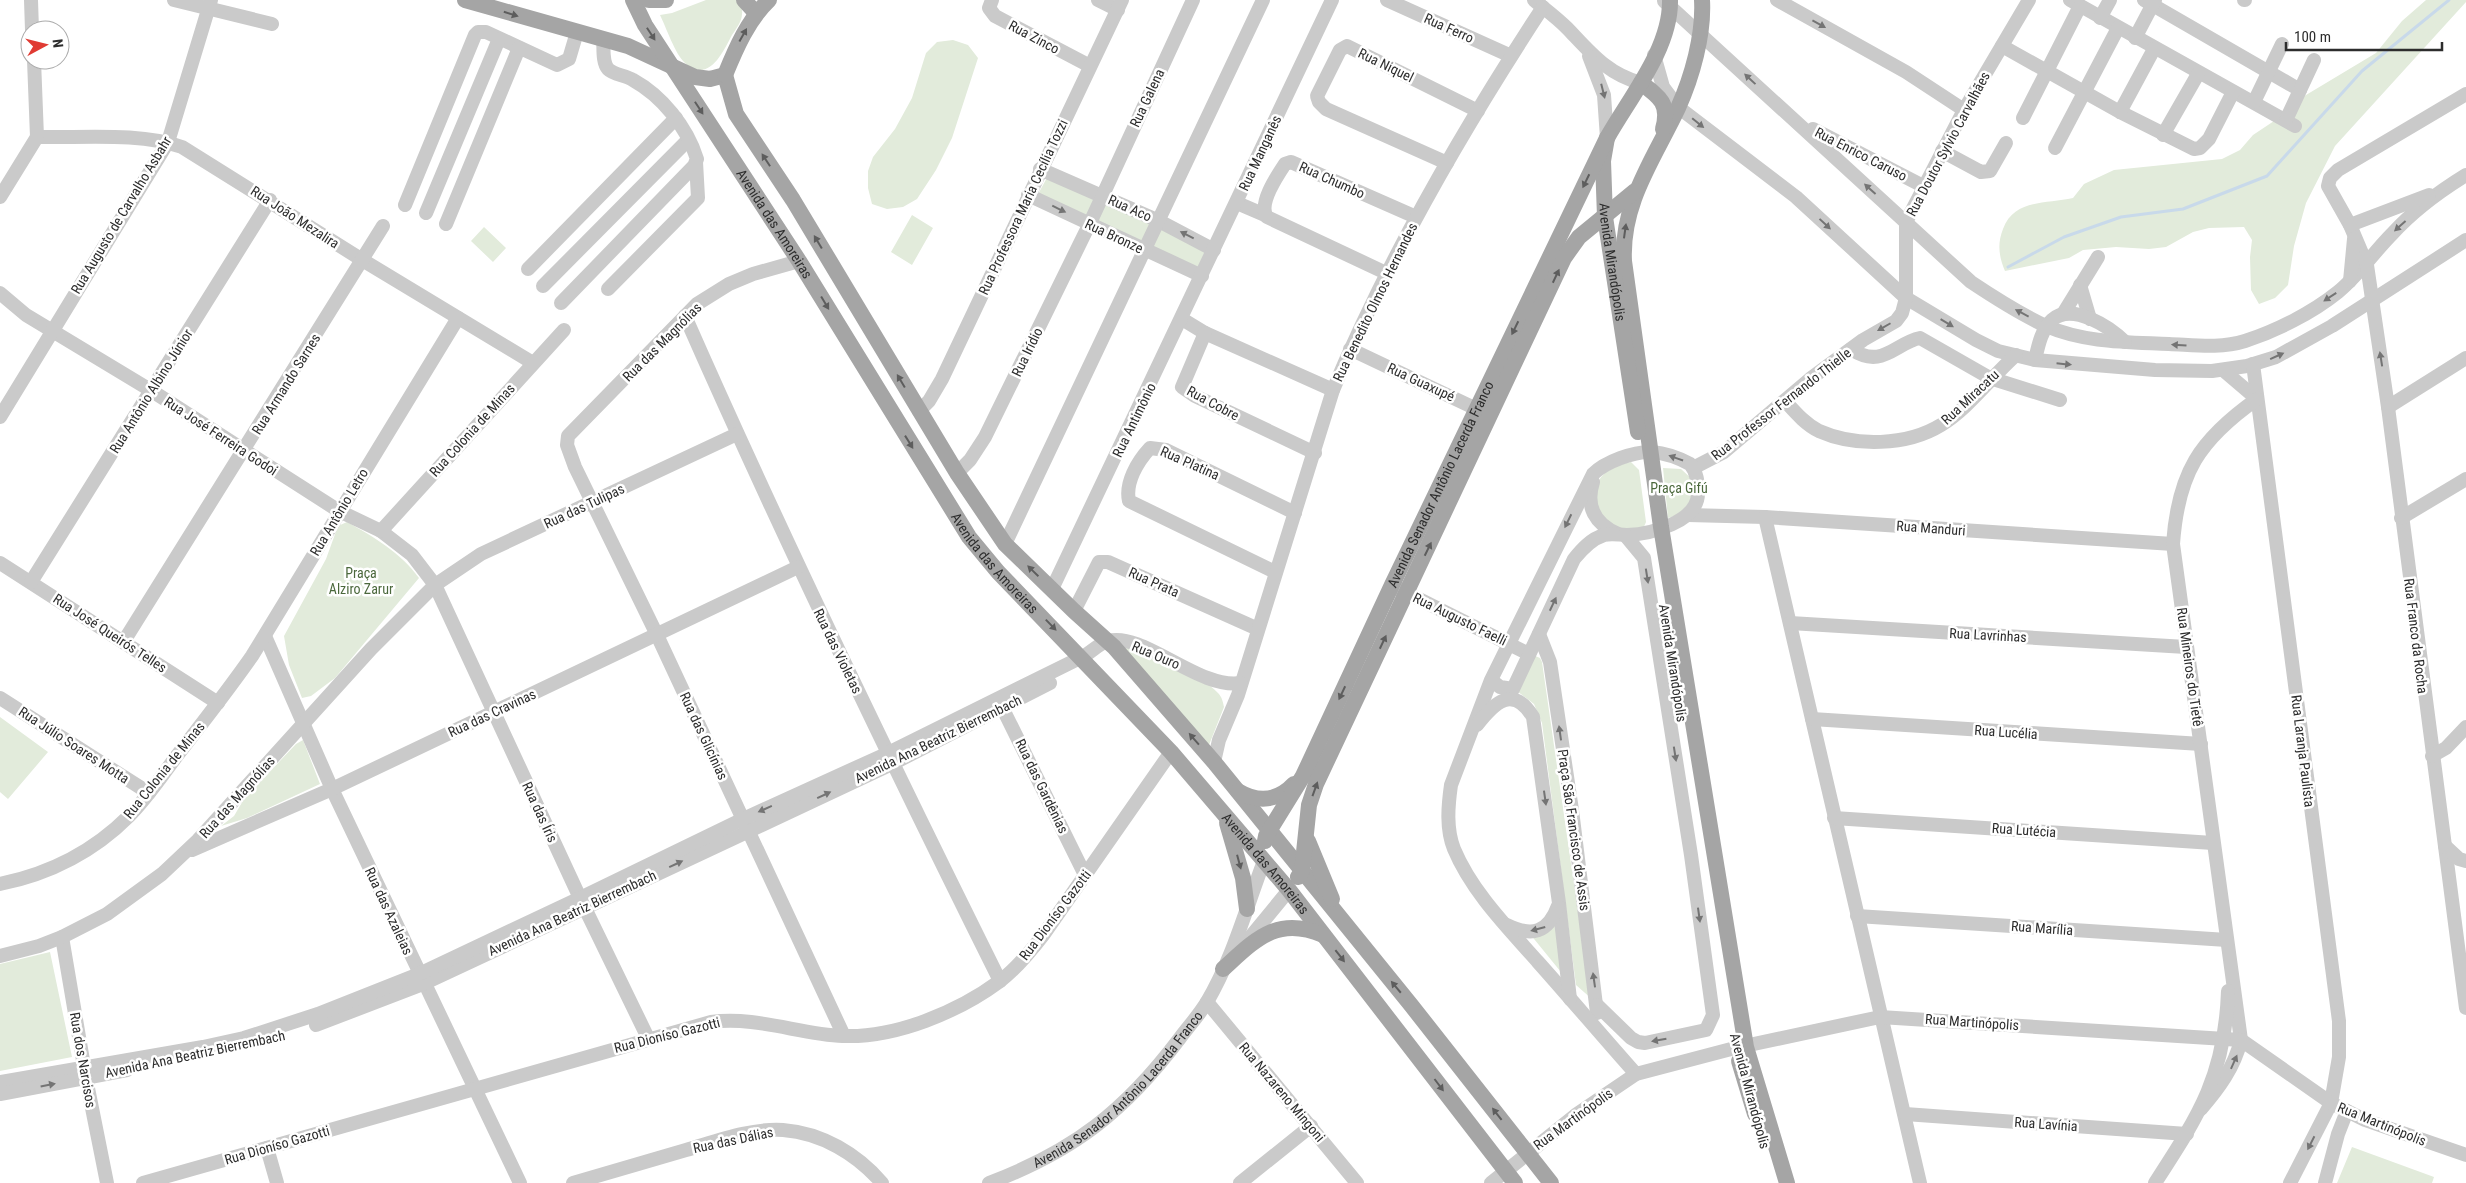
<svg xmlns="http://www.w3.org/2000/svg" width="2466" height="1183" font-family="'Roboto Condensed',sans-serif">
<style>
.green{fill:#e2ebdb}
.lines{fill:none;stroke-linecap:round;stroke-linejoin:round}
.stream{stroke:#c8d9ea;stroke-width:3}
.minor{stroke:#cacaca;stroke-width:14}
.major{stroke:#a5a5a5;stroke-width:16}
.oneway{fill:#5d5d5d}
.oneway2{fill:#747474}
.labels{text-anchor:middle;stroke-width:5;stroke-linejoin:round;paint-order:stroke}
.street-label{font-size:14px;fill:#2d2d2d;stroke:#fff}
.park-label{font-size:14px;fill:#4b683c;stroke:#fff}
</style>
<rect width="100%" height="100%" fill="#fff"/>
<!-- green -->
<path class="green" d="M706,0h31c3,5 6,9 5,14 0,7 -6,15 -10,21 -9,17 -23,49 -47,28 -10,-9 -19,-36 -25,-48l12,-2z
M2426,0h40v2l-131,144 -29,57 -12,43 -6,39 -13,13 -16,6 -8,-14 -1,-33 2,-17 -8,-13 -35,1 -16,4 -27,15 -17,2 -33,-2 -33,3 -14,8 -64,13c-6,-14 -8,-27 -2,-42 11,-30 43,-25 70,-31l11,-14 30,-14 108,-11 18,-9 13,-15 27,-18 11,-13 85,-51 26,-32z
M953,40l15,5 10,13 -26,80 -16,32 -19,29 -14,8 -16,2 -15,-5 -4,-16v-17l5,-14 22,-28 17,-31 14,-45 11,-11z
M1049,174l158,74 -11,23 -159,-75z
M912,215l21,13 -21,37 -21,-13z
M484,227l22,21 -13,14 -22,-21z
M1631,462l8,8 7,52 -3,7c-5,1 -11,3 -16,3 -25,-4 -42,-38 -24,-57 8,-8 18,-11 28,-13z
M1663,468l18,1 12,11 2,15 -15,19 -12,4z
M347,522c27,15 54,31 72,56l-84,100 -24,18 -9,2 -13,-33 -5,-29 42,-77 12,-33z
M1115,644c23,3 88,31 103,49 4,4 5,9 6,14l-15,38z
M1533,655l7,3 2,4 44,306 7,32 -17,-15 -34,-262 -8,-19 -17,-13z
M0,717l48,35 -40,47 -8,-7z
M303,740l17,44 -73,34 -26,8 13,-10 10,-17 52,-55z
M1557,921l8,56 -35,-43 19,-3z
M50,952l22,105 -72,14v-107z
M2352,1147l82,30 -2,6h-95z"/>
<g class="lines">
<!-- stream -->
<path class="stream" d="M2008,267l56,-30 57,-20 62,-8 84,-33 95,-105 87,-71"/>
<!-- minor -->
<g class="minor">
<path d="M31,0l1,30"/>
<path d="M174,0l98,24"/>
<path d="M992,0l-3,8 6,8 95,50"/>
<path d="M1098,0l20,10"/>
<path d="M1387,0l124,56"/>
<path d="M1534,0c11,9 23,18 33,28 23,24 40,46 74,55"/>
<path d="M1777,0l129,72 58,38"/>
<path d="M2070,0l225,126"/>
<path d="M2144,0l156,90"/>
<path d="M2244,0h1"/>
<path d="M1664,1l307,281c24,16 49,32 75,44 39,17 82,16 123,18 25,1 51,5 76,-3 31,-10 67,-28 93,-49 21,-17 35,-39 54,-58 21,-23 48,-43 74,-59"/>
<path d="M2100,18l10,-18"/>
<path d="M2135,38l20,-38"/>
<path d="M2002,46l118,66 74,37 6,-1 9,-9 24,-47"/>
<path d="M1654,55l9,32 15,20 118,90 110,101 70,42 22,11 37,9 120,10 57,1 35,-5 29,-9 56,-31 134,-86"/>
<path d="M1589,56l15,39 3,43"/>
<path d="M2466,94l-128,76 -8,8 -2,8 22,39 17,40 21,142 78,601"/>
<path d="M2254,102l28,-58"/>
<path d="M2120,112l34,-63"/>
<path d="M2023,118l57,-112"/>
<path d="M2286,120l28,-60"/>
<path d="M1813,129l110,57"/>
<path d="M2163,135l35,-61"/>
<path d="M37,137c45,1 103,-5 145,10l182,114 169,102"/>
<path d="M2055,148l63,-120"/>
<path d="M1942,151l39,21 9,-1 16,-28"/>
<path d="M1447,163l-121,-54 -7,-7 -2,-6 23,-46 7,-4 131,65"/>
<path d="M1040,169l119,52 55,29"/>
<path d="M1028,195l174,81"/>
<path d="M0,197l37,-60 -3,-77"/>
<path d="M1237,203l28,12"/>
<path d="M405,205l70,-170 3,-3h8l71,33 12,-6 8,-27"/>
<path d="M426,213l73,-174"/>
<path d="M446,224l73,-176"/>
<path d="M2350,225l79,-30"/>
<path d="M799,261l-46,13 -24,10 -32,20 -129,132 -1,9 8,22 82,168 187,401"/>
<path d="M528,269l148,-151"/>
<path d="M1386,273l-119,-56c-9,-13 10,-41 18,-53l6,-2 125,55"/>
<path d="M2350,281l4,-42"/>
<path d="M2080,285l10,34"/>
<path d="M543,286l144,-145"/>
<path d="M608,289l90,-91 -2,-36"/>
<path d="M0,293l26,22 126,76 187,120 42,20 31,24 23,30 145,313 68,140"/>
<path d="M561,303l133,-137 3,-7c-10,-32 -35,-63 -64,-79 -8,-5 -19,-5 -25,-11 -6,-7 -4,-21 -5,-30"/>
<path d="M2063,314l35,-57"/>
<path d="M685,316c99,225 206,446 315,665"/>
<path d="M1182,319l23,14 128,57"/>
<path d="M1205,333l-23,54 13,9 120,57"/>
<path d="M1350,349l135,64"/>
<path d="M1851,349c31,21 44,-6 69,-11l70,40 70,22"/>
<path d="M2035,360c3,-13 6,-30 17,-40 20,-18 58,7 73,22"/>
<path d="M2253,364l86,657v36l-8,46 -41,80"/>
<path d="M2223,370l34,29"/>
<path d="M1785,401c10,11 20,23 34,30 36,16 88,15 122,-6 27,-16 50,-48 75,-70"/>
<path d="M2388,407l78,-49"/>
<path d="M919,411l10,-10 13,-22 180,-379"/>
<path d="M0,417l168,-275 43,-142"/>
<path d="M1693,468l31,-16 86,-73 53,-39 33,-19 6,-8 4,-15v-76l58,-112 65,-110"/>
<path d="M957,473l13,-13 15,-23 104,-212 104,-225"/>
<path d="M1593,482c-8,25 2,42 25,52"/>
<path d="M1688,515l77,2 408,27"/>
<path d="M1765,517l155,666"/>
<path d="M2401,518l65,-39"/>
<path d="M381,531l183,-201"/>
<path d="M1005,544l258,-544"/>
<path d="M0,563l218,140"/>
<path d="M1275,572l-146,-71c-4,-18 8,-39 21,-53l16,2 129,63"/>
<path d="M31,582l239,-382"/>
<path d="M1397,588l132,66"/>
<path d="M1052,589l280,-589"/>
<path d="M1074,611l25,-49h9l150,67"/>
<path d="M1790,623l396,24"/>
<path d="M1539,634l11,28 22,148 25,203"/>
<path d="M265,636l67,153 188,394"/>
<path d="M124,641l259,-415"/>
<path d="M1491,680l9,7 13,2 61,-130c8,-10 17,-20 30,-24 8,-2 15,0 23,0 24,-1 71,-13 71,-42 0,-11 -1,-21 -8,-29 -11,-6 -26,-11 -38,-12 -18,-1 -47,10 -59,22l-102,206 -40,105c-3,21 -5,44 3,64 18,43 54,79 84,113 33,37 65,75 98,112"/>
<path d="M0,698l149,95"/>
<path d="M999,701l86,174"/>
<path d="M1812,719l389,25"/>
<path d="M1477,725c17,-22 36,-41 56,-8l26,186 11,96"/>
<path d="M2432,756l14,-8 20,-21"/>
<path d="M1214,762l5,-22 19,-45 95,-305c56,-134 130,-261 210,-383"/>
<path d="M1834,818l379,25"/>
<path d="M2445,846l14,13 7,2"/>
<path d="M192,850l140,-61 466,-222"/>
<path d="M0,884c49,-10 94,-33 129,-68 19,-19 34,-42 50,-63 25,-32 50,-64 73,-97l206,-338"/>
<path d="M1857,916l370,24"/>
<path d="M1507,925c25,12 41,8 51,-19"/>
<path d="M62,937l24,141 21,105"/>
<path d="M1243,946l46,-56"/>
<path d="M0,956l39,-10 23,-9 45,-23 55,-40 36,-34 173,-191 64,-64 46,-31 256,-120"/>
<path d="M1207,1002l150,181"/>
<path d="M1597,1005l34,33 7,4 7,1 61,-13 7,-15 -22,-160 -47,-297 -19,-23"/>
<path d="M316,1025l107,-41 469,-220 158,-81"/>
<path d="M0,1082l203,-35 41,-9 74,-24 101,-40 161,-76 163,-79 143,-65 196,-97c9,-4 17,-14 26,-16 35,-10 91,49 133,42"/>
<path d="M0,1094l127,-24"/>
<path d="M2201,1109c18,-21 33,-41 40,-69l-68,-496c5,-71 26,-104 84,-145"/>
<path d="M1905,1114l282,20"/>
<path d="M267,1148l10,35"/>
<path d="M143,1183l568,-161c45,-6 88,12 132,14 53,2 115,-24 157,-55 17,-13 31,-30 44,-47l127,-182"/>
<path d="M573,1183c38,-11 75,-22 113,-33 31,-9 65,-22 97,-20 39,3 74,24 99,53"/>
<path id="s1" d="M989,1183c85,-32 136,-72 191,-145 9,-12 19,-23 27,-36 26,-44 39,-94 57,-141"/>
<path d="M1240,1183l71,-57"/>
<path d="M1491,1183l86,-69 59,-40 99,-26 145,-31 361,23 90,63 34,17 101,35"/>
<path d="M2155,1183c44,-68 70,-107 73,-192"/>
<path d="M2325,1183l13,-49 9,-23"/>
</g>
<!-- major -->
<g class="major">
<path d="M465,0l163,46 67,31 15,2 15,-4"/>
<path id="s2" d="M633,0l12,25 154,236 170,276 29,35 173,180 118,138 226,293"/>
<path d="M649,0h17"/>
<path d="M744,0l12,13"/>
<path d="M1702,0c2,35 -10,77 -24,108 -24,51 -57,95 -54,153l37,266 85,520 41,136"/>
<path d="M725,75l11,39 57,86 164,273 48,71 69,67 40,36 100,115 197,243 140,178"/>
<path d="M725,75c11,-27 23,-55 44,-75"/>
<path d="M1641,83c19,14 29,21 22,46"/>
<path id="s3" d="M1607,138l-4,23 2,56 33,215"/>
<path d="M1238,791c20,12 40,10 56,-7"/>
<path d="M1227,823l16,55 4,31"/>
<path id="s4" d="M1265,841l1,-5 37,-60 89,-191 215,-447c23,-41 64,-90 63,-138"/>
<path d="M1308,841l24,58"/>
<path d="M1298,877l4,-6 7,-66 7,-21 248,-526 15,-21 56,-46"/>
<path d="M1223,969c32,-29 54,-54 100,-34"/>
<path d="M1739,1061l16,53"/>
</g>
</g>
<!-- one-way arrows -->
<defs><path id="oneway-solid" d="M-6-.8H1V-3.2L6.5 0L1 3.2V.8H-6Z" transform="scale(1.25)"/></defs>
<g class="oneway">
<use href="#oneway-solid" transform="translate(511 14) rotate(17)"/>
<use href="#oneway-solid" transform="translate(651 34) rotate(57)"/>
<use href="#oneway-solid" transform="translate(743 35) rotate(-61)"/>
<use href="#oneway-solid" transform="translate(699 108) rotate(57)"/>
<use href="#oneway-solid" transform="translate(766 160) rotate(-123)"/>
<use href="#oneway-solid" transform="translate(1586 181) rotate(116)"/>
<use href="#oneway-solid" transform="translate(1625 231) rotate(-82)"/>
<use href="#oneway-solid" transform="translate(818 242) rotate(-121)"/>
<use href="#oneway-solid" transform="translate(1556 276) rotate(-65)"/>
<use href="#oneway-solid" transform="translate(825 303) rotate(59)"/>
<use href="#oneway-solid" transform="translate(1515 328) rotate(116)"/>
<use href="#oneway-solid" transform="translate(901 381) rotate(-121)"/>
<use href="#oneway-solid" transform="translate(909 442) rotate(58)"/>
<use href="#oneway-solid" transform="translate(1428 549) rotate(-64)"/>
<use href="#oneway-solid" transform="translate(1033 571) rotate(-136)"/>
<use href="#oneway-solid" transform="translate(1051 625) rotate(46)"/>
<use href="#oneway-solid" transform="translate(1383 642) rotate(-65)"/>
<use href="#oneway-solid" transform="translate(1342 693) rotate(115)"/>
<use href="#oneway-solid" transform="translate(1194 739) rotate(-131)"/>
<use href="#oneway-solid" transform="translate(1315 789) rotate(-70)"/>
<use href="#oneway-solid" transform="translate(1239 862) rotate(75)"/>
<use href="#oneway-solid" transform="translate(1340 956) rotate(52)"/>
<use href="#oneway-solid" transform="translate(1396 987) rotate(-130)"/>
<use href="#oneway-solid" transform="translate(1439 1085) rotate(53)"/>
<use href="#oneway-solid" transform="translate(1497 1114) rotate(-128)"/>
</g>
<g class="oneway2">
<use href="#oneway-solid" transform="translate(1819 24) rotate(29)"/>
<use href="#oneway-solid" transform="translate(1750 79) rotate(-137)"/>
<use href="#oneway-solid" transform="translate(1603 91) rotate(76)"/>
<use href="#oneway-solid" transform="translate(1698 123) rotate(39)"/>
<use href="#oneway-solid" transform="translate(1870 189) rotate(-138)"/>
<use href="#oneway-solid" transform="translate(1059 209) rotate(26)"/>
<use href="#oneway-solid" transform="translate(1825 224) rotate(43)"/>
<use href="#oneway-solid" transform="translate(2400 226) rotate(138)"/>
<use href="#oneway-solid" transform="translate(1187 235) rotate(-153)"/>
<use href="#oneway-solid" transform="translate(2330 297) rotate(147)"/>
<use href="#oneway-solid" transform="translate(2022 313) rotate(-152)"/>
<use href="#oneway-solid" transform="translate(1947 323) rotate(31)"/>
<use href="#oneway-solid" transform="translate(1884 327) rotate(150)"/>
<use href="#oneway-solid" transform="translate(2179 345) rotate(-176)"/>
<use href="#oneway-solid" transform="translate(2277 356) rotate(-24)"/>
<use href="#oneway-solid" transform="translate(2381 359) rotate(-99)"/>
<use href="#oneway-solid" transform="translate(2064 364) rotate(6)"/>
<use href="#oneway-solid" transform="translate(1676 458) rotate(-161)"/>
<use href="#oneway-solid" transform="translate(1568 521) rotate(116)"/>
<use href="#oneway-solid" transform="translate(1647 576) rotate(81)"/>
<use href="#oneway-solid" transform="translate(1553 604) rotate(-65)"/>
<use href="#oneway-solid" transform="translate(1560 733) rotate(-98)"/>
<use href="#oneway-solid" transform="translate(1675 754) rotate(81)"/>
<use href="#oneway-solid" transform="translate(824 795) rotate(-25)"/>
<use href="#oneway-solid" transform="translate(1545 798) rotate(82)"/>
<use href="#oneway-solid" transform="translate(765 809) rotate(156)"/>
<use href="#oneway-solid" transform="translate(676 864) rotate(-25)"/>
<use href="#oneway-solid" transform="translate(1699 915) rotate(82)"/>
<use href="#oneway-solid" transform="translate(1538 929) rotate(165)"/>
<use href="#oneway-solid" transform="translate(1594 980) rotate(-98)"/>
<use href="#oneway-solid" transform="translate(1659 1040) rotate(170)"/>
<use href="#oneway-solid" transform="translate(2234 1062) rotate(-66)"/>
<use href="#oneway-solid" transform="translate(48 1085) rotate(-11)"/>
<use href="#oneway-solid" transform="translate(2311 1143) rotate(117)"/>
</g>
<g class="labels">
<!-- street labels -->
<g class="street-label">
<text transform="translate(1449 28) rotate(24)" y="5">Rua Ferro</text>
<text transform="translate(1034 37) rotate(28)" y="5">Rua Zinco</text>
<text transform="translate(1386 65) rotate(26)" y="5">Rua Niquel</text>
<text transform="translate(1147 98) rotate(-65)" y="5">Rua Galena</text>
<text transform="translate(1948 144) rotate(-62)" y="5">Rua Doutor Sylvio Carvalhães</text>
<text transform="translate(1260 153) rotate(-65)" y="5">Rua Manganês</text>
<text transform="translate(1861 154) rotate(27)" y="5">Rua Enrico Caruso</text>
<text transform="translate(1332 180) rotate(24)" y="5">Rua Chumbo</text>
<text transform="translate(1023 207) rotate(-65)" y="5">Rua Professora Maria Cecília Tozzi</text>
<text transform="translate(1130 208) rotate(24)" y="5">Rua Aco</text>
<text transform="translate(121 215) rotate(-59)" y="5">Rua Augusto de Carvalho Asbahr</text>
<text transform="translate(295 217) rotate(33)" y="5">Rua João Mezalira</text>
<text dy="5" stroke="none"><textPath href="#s2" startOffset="265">Avenida das Amoreiras</textPath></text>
<text transform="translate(1114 236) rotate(25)" y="5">Rua Bronze</text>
<text dy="5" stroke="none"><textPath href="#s3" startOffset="125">Avenida Mirandópolis</textPath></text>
<text transform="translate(1375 302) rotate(-64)" y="5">Rua Benedito Olmos Hernandes</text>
<text transform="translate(662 342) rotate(-45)" y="5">Rua das Magnólias</text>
<text transform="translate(1027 352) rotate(-64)" y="5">Rua Irídio</text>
<text transform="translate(1421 382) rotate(25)" y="5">Rua Guaxupé</text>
<text transform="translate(286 384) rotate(-58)" y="5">Rua Armando Sarnes</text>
<text transform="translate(151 391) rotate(-58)" y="5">Rua Antônio Albino Júnior</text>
<text transform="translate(1970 397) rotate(-43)" y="5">Rua Miracatu</text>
<text transform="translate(1213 403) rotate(28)" y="5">Rua Cobre</text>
<text transform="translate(1781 404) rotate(-38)" y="5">Rua Professor Fernando Thielle</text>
<text transform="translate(1134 420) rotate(-64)" y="5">Rua Antimônio</text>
<text transform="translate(472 430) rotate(-48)" y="5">Rua Colonia de Minas</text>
<text transform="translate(221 436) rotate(33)" y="5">Rua José Ferreira Godoi</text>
<text transform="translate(1190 463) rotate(24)" y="5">Rua Platina</text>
<text dy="5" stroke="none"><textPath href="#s4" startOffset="398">Avenida Senador Antônio Lacerda Franco</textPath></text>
<text transform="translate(584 506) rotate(-25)" y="5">Rua das Tulipas</text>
<text transform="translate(339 512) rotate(-59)" y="5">Rua Antônio Letro</text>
<text transform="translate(1931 528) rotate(4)" y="5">Rua Manduri</text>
<text dy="5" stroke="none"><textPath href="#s2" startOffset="670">Avenida das Amoreiras</textPath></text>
<text transform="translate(1154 582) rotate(24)" y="5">Rua Prata</text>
<text transform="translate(1460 619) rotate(26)" y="5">Rua Augusto Faelli</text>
<text transform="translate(110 633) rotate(33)" y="5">Rua José Queirós Telles</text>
<text transform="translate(1988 635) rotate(3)" y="5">Rua Lavrinhas</text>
<text transform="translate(2416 636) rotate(83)" y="5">Rua Franco da Rocha</text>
<text transform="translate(838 651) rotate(64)" y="5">Rua das Violetas</text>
<text transform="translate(1156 655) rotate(23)" y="5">Rua Ouro</text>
<text transform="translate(1673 663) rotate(81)" y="5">Avenida Mirandópolis</text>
<text transform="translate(2190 667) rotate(82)" y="5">Rua Mineiros do Tietê</text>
<text transform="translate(492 713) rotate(-25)" y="5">Rua das Cravinas</text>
<text transform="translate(2006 732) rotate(4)" y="5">Rua Lucélia</text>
<text transform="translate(704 736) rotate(65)" y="5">Rua das Glicínias</text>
<text transform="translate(938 739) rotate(-26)" y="5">Avenida Ana Beatriz Bierrembach</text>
<text transform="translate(74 745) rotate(33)" y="5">Rua Júlio Soares Motta</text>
<text transform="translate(2303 751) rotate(83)" y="5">Rua Laranja Paulista</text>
<text transform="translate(164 770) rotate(-51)" y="5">Rua Colonia de Minas</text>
<text transform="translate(1042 786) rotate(64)" y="5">Rua das Gardênias</text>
<text transform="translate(237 797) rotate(-48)" y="5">Rua das Magnólias</text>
<text transform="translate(540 812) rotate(65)" y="5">Rua das Íris</text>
<text transform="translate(1574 830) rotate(82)" y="5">Praça São Francisco de Assis</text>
<text transform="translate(2024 830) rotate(4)" y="5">Rua Lutécia</text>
<text dy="5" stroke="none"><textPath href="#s2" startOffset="1075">Avenida das Amoreiras</textPath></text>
<text transform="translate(389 911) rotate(65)" y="5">Rua das Azaleias</text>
<text transform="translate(572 913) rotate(-25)" y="5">Avenida Ana Beatriz Bierrembach</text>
<text transform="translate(1055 915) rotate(-53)" y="5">Rua Dioníso Gazotti</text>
<text transform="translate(2042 928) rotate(4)" y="5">Rua Marília</text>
<text transform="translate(1972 1022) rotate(4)" y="5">Rua Martinópolis</text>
<text transform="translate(667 1035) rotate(-14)" y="5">Rua Dioníso Gazotti</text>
<text transform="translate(195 1054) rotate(-12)" y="5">Avenida Ana Beatriz Bierrembach</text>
<text transform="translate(83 1060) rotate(80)" y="5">Rua dos Narcisos</text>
<text dy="5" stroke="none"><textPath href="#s1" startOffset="162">Avenida Senador Antônio Lacerda Franco</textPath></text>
<text transform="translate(1750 1091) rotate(75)" y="5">Avenida Mirandópolis</text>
<text transform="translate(1282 1092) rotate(50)" y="5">Rua Nazareno Mingoni</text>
<text transform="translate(1573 1119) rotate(-36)" y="5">Rua Martinópolis</text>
<text transform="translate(2046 1124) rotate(4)" y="5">Rua Lavínia</text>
<text transform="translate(2382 1124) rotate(22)" y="5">Rua Martinópolis</text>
<text transform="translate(733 1140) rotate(-12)" y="5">Rua das Dálias</text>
<text transform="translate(277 1145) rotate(-16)" y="5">Rua Dioníso Gazotti</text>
</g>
<!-- park labels -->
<g class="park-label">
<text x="1679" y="493">Praça Gifú</text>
<text x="361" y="578">Praça<tspan x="361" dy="16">Alziro Zarur</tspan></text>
</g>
</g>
<!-- north arrow -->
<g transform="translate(45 45) rotate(83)"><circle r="24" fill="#ffffff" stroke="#ababab"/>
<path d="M0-4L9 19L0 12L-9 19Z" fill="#e03b33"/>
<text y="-8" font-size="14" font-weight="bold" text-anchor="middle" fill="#2d2d2d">N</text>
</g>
<!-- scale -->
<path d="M2286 42v8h156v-8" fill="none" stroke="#2d2d2d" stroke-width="2.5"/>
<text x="2294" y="42" font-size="15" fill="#2d2d2d" stroke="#ffffff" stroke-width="4" paint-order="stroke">100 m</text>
</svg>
